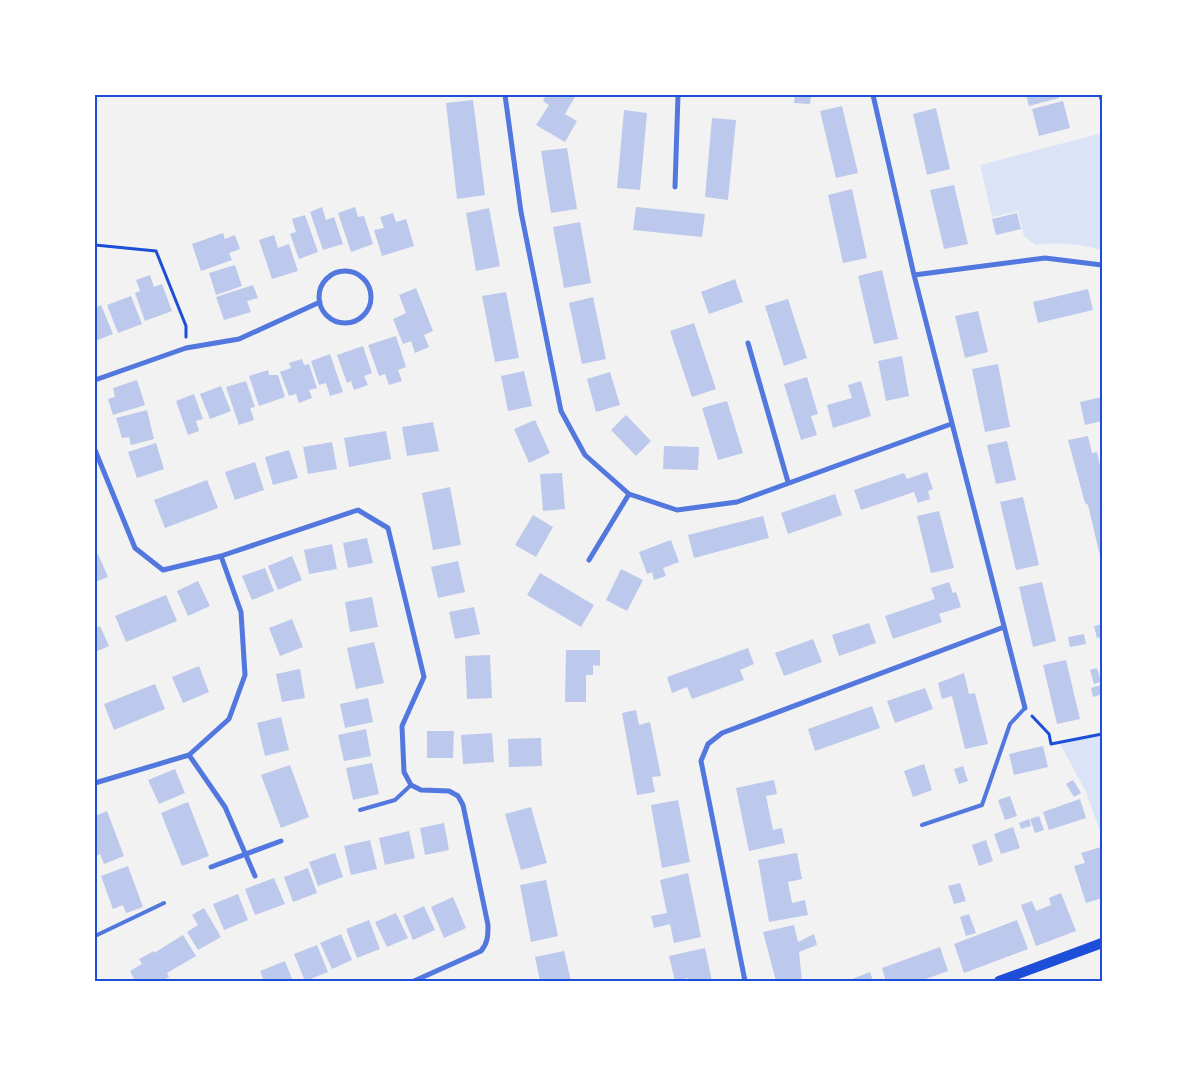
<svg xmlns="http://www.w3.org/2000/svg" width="1197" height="1076" font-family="'Roboto Condensed',sans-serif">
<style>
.green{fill:#dbe4f7}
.building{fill:#bdc9ec}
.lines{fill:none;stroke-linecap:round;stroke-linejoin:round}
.path{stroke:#1d4ed8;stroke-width:3}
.service{stroke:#5277de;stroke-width:4}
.minor{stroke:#5277de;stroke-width:5}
.secondary{stroke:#1d4ed8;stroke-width:10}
.neatline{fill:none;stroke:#1d4ed8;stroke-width:2}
</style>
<rect width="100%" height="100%" fill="#f2f2f2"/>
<!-- green -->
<path class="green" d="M1102,133v117c-22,-6 -45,-8 -67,-5l-11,-9 -6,-25 -26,6 -12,-52z
M1102,734v103l-16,-45 -27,-50z"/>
<!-- building -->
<path class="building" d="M546,95h30l-11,19 12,7 -12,21 -29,-17 13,-20 -6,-4z
M795,95h16l-1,9 -16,-1z
M1026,95h32l1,3 -30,8z
M473,100l12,95 -28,4 -11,-96z
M1063,101l7,27 -31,8 -7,-27z
M842,106l16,67 -22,5 -16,-67z
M936,108l14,61 -23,6 -14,-61z
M624,110l23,3 -7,77 -23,-2z
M712,118l24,2 -8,80 -23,-3z
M567,148l10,61 -26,4 -10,-62z
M954,185l14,59 -24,5 -14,-59z
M852,189l15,69 -24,5 -15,-68z
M322,207l4,13 8,-3 9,27 -20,6 -13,-38z
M355,207l3,10 6,-1 9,28 -22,8 -13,-39z
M636,207l69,7 -3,23 -69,-7z
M489,208l11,58 -24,5 -10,-58z
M393,213l3,9 10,-3 8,27 -32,10 -8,-26 10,-2 -4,-11z
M1017,213l4,16 -25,6 -4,-16z
M305,215l13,37 -19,7 -9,-25 6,-2 -4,-13z
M580,222l11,61 -27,5 -11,-61z
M223,233l2,6 10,-4 5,14 -11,4 3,7 -31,11 -9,-27z
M274,235l4,13 11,-4 9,27 -26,8 -13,-39z
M235,265l7,21 -26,9 -7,-22z
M882,270l16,69 -24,5 -16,-68z
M150,275l4,12 8,-3 10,27 -27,10 -10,-28 5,-2 -4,-11z
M735,279l8,23 -34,12 -8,-22z
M253,285l5,13 -11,3 4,11 -27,8 -8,-23z
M416,288l17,43 -9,4 5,12 -14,6 -4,-12 -8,3 -10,-25 13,-6 -7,-18z
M1088,289l5,21 -55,13 -5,-21z
M506,292l13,66 -24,4 -13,-66z
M131,296l11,28 -24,9 -11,-28z
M593,297l13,62 -24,5 -13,-61z
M788,299l19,59 -23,8 -19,-60z
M101,305l12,29 -18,7v-33z
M978,311l10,41 -23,6 -10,-42z
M694,323l22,66 -24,8 -22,-66z
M396,336l10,31 -8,3 4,11 -13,4 -4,-11 -6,2 -11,-31z
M363,346l9,27 -8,3 4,9 -14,5 -3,-9 -4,2 -10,-28z
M330,354l13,38 -13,4 -4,-13 -7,2 -8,-24z
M902,356l7,40 -23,5 -8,-40z
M302,359l2,6 5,-1 8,24 -8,2 3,8 -13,5 -3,-9 -7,2 -9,-24 11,-4 -2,-5z
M998,364l12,63 -25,5 -13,-63z
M268,370l1,5h9l7,22 -26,9 -10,-30z
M524,371l8,35 -24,5 -7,-35z
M610,372l10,33 -24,7 -9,-33z
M807,377l11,37 -7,2 6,19 -16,5 -17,-56z
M137,380l8,25 -32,10 -5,-16 7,-2 -2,-9z
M246,381l9,26 -5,1 4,12 -15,5 -13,-38z
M861,381l10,35 -38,12 -6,-23 25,-7 -4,-13z
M221,386l10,25 -21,8 -10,-25z
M194,394l9,25 -7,2 3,10 -11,4 -12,-34z
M1102,397v24l-17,4 -5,-23z
M727,401l16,52 -25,7 -16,-52z
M147,410l7,29 -23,6 -2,-8 -7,1 -6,-20z
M626,415l25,26 -15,15 -25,-26z
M535,420l15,33 -21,10 -15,-34z
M433,422l6,29 -32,5 -5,-29z
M386,431l5,28 -42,8 -5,-29z
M1088,436l4,17 5,-1 5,22 -1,86 -13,-55 -3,-2 -17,-63z
M1007,441l9,39 -20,4 -9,-39z
M332,442l5,27 -29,5 -5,-27z
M156,443l8,26 -27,9 -9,-26z
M664,446l35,1 -1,23 -35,-1z
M289,450l9,28 -25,7 -8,-28z
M255,462l9,28 -29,10 -10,-28z
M927,472l6,17 -5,2 2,8 -12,4 -4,-11 -53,18 -7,-20 50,-17 3,6z
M562,473l3,36 -22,2 -3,-37z
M207,480l11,28 -53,20 -11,-28z
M450,487l11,58 -28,5 -11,-57z
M835,494l7,21 -54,19 -7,-21z
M1023,497l16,68 -23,5 -16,-68z
M939,511l15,57 -23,5 -14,-57z
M533,515l20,12 -17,30 -21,-12z
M763,516l6,22 -75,20 -6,-23z
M367,538l6,25 -25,5 -5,-25z
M671,540l8,22 -16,6 3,8 -12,4 -2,-8 -5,2 -8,-22z
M332,544l5,25 -28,5 -5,-24z
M98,554l10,23 -13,5v-27z
M292,556l10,24 -24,10 -10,-24z
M458,561l7,31 -27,6 -7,-31z
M265,568l9,23 -22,9 -10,-24z
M621,569l22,11 -16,31 -21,-11z
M540,573l54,32 -13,22 -54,-32z
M198,581l12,25 -22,10 -11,-25z
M949,582l4,11 3,-1 5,15 -22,7 3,8 -49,17 -8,-23 50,-17 -4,-11z
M1042,582l14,59 -23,6 -14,-60z
M166,595l11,26 -51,21 -11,-26z
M372,597l6,30 -28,5 -5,-30z
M474,607l6,27 -25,5 -6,-27z
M292,619l11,28 -23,9 -11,-28z
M869,623l7,20 -37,13 -7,-21z
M1102,624v13l-5,1 -3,-12z
M100,626l9,20 -14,6v-24z
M1084,634l2,10 -16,3 -2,-10z
M813,639l9,23 -38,14 -9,-23z
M374,642l10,41 -28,6 -9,-41z
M748,648l6,16 -14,6 4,10 -52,19 -5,-12 -15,6 -5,-16z
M566,650h34v16l-7,-1v10h-7v27h-21z
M490,655l2,43 -25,1 -2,-43z
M1066,660l14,59 -23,5 -14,-59z
M199,666l10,26 -26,11 -11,-26z
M1097,668l4,14 -7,2 -4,-14z
M300,669l5,29 -23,4 -6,-28z
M964,673l5,21 6,-1 13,51 -23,5 -13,-53 -10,3 -4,-16z
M155,684l10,25 -51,21 -10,-26z
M1101,685l1,9 -9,3 -2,-9z
M925,688l8,21 -38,14 -8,-22z
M368,698l5,24 -28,6 -5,-24z
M872,706l8,22 -65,23 -7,-22z
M636,710l3,15 11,-3 11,54 -9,1 3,15 -18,3 -15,-82z
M281,717l8,33 -24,6 -8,-33z
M366,729l5,27 -27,5 -6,-26z
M427,731h27l-1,27h-26z
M492,733l2,29 -31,2 -2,-29z
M541,738l1,28 -33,1 -1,-28z
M1043,746l5,21 -34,8 -5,-21z
M372,763l7,31 -26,6 -7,-32z
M924,764l8,26 -19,7 -9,-26z
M290,765l19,52 -28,11 -20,-53z
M963,766l5,15 -9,3 -5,-15z
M175,769l10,24 -26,11 -11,-24z
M774,780l3,14 -11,2 7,34 9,-2 3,15 -36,8 -13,-63z
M1073,780l8,13 -7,4 -8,-13z
M1010,796l7,20 -12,4 -7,-20z
M1080,799l6,19 -37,12 -6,-18z
M678,800l12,62 -28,6 -11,-63z
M188,802l21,54 -27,10 -21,-53z
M531,807l16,56 -26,7 -16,-56z
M107,811l17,45 -20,8 -4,-10 -4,2 -1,-3v-37z
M1039,816l5,14 -9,3 -5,-14z
M1029,819l2,7 -10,3 -2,-6z
M444,823l5,27 -24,5 -5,-27z
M1013,827l7,21 -19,6 -7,-20z
M409,831l6,27 -30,7 -6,-27z
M370,840l7,29 -26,6 -7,-29z
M986,840l7,21 -14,5 -7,-21z
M1101,847l1,51 -16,5 -12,-37 11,-3 -4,-10z
M335,853l8,24 -25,9 -9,-24z
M797,853l5,26 -14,3 4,21 13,-3 3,15 -39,7 -11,-62z
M128,866l15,41 -17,6 -3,-8 -10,4 -12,-33z
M308,868l9,25 -24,9 -9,-25z
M688,873l13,64 -27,6 -4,-19 -16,4 -3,-12 16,-3 -7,-33z
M274,878l11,26 -30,11 -10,-26z
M546,880l12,56 -27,6 -11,-57z
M960,883l6,18 -12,3 -6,-18z
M1061,893l15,38 -40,15 -15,-41 11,-4 4,10 15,-6 -2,-7z
M238,894l10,26 -24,10 -11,-26z
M453,897l13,31 -22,10 -13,-31z
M424,906l11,24 -22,10 -10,-24z
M204,908l17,29 -23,13 -11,-18 11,-7 -6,-10z
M396,913l12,25 -21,9 -12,-25z
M969,914l7,19 -10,3 -6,-19z
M369,920l11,29 -23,9 -11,-29z
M1017,920l11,29 -64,24 -10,-29z
M794,925l4,17 16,-8 3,11 -18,7 3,29h-26l-13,-49z
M341,934l11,26 -20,9 -12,-26z
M183,935l13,21 -29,17 2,4 -7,4h-32l4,-2 -4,-8 12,-7 -3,-5 15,-8v2z
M317,945l11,27 -23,9 -11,-27z
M940,947l8,24 -28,10h-34l-4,-13z
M705,948l7,33h-23l-1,-3 -13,3 -6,-25z
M564,951l7,30h-31l-5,-24z
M285,961l8,20h-29l-4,-10z
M870,972l3,9h-26z"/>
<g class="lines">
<!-- path -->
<path class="path" d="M1100,95l2,7
M95,245l61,6 30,75v11
M1032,716l17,18 2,10 51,-10"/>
<!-- service -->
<path class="service" d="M360,810l35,-10 16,-15
M922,825l60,-20 28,-81 15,-16
M95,936l69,-33"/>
<!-- minor -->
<path class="minor" d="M505,95l16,117 40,199 24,44 44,39 48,16 60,-8 214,-78
M873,95l41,180 111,433
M675,187l3,-92
M319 297a26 26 0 1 1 52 0a26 26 0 1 1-52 0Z
M914,275l131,-17 57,7
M748,343l40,139
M95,380l91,-32 53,-9 81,-37
M95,450l40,98 28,22 58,-14 137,-46 30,18 36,149 -22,49 2,46 7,13 10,5 28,1 9,5 5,9 25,120c0,10 0,18 -7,26l-67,30
M589,560l40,-66
M189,755l36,52 30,69
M95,783l94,-28 40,-36 16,-44 -4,-63 -20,-56
M211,867l70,-26
M745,981l-44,-220 7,-17 14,-11 282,-106"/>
<!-- secondary -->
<path class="secondary" d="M999,981l103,-38"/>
</g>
<!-- border -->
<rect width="1197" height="1076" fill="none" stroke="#ffffff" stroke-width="192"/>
<rect x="96" y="96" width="1005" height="884" class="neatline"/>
</svg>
